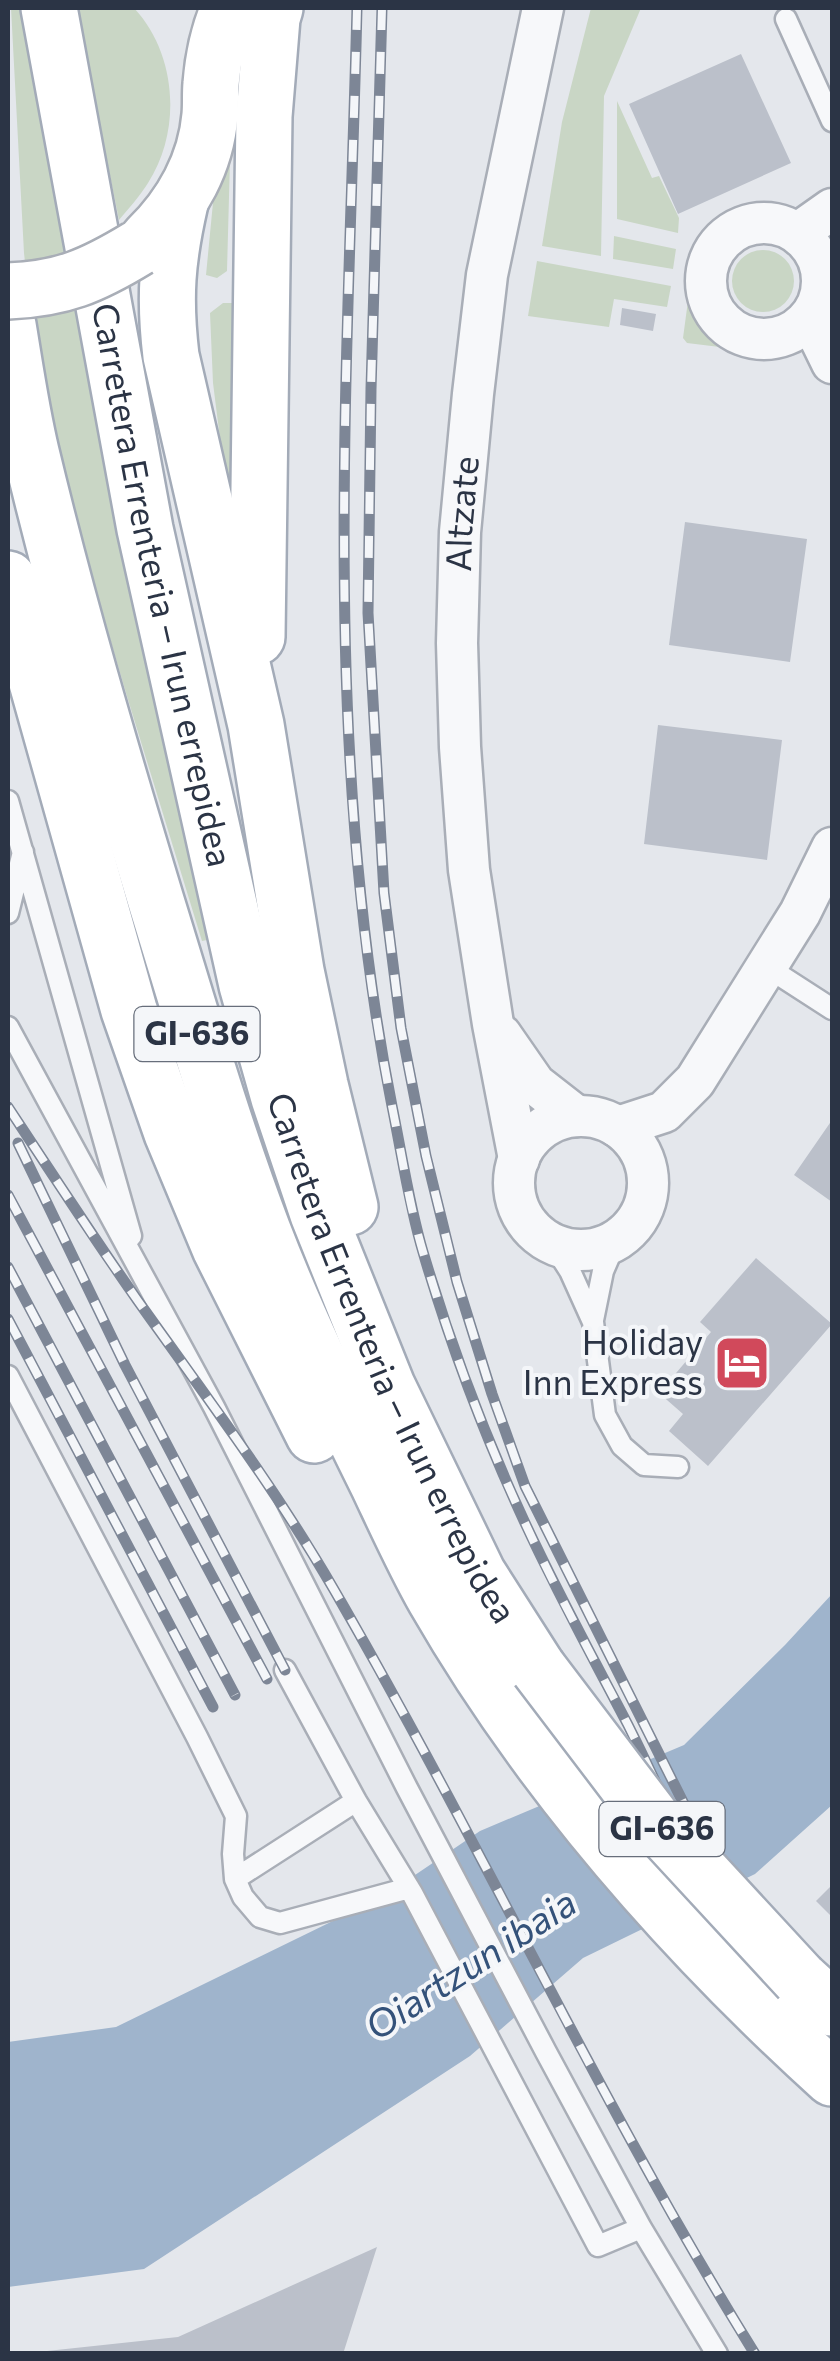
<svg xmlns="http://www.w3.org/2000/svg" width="840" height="2361" font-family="Commissioner,sans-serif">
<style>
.green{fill:#c9d6c5}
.water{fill:#9fb4cc}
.building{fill:#bbc0ca}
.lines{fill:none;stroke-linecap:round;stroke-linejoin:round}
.service-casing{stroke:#a9aeb7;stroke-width:25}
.minor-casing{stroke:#a9aeb7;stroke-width:45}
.secondary-casing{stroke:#a9aeb7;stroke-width:60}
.primary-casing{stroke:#a3abb8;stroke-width:60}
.service{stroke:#f7f8fa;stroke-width:20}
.minor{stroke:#f7f8fa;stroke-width:40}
.secondary{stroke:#fff;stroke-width:55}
.primary{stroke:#fff;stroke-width:55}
.rail-casing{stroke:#7d8696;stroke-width:11}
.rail{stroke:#f4f6f9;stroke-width:8;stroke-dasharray:22;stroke-linecap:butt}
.secondary-bridge-casing{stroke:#a9aeb7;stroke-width:60;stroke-linecap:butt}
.primary-bridge-casing{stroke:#a3abb8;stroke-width:60;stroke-linecap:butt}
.secondary-bridge{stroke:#fff;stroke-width:55}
.primary-bridge{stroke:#fff;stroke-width:55}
.labels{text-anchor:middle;stroke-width:8;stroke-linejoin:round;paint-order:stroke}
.shield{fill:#f4f6f9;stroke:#676e7b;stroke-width:2.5}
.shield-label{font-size:32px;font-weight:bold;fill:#2b3445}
.street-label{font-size:35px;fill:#2b3445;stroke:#f4f6f9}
.poi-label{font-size:35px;fill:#2b3445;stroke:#f4f6f9;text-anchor:end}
.water-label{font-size:38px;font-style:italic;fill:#34527a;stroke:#f4f6f9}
</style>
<rect width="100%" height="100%" fill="#e4e7ec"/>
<!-- green -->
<path class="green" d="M11,8h15l80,454 39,198 67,279 -10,2 -76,-248 -64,-218 -24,-94 -14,-128z
M76,8h58c43,46 48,122 14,175 -8,13 -19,25 -29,37z
M591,8h50l-37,88 -3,160 -59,-10 20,-124z
M617,101l35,77 7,-2 20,42 -1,15 -61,-14z
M227,151l3,9 -3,111 -10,7 -11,-3 9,-93z
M614,236l62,13 -3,20 -60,-10z
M732 281a31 31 0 1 1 62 0a31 31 0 1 1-62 0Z
M537,261l134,25 -4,21 -53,-8 -5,28 -81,-11z
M690,286c6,33 17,46 46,63l-49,-6 -4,-5z
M223,303h10l11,11v249l-18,-77 -13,-103 -3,-70z"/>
<!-- water -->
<path class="water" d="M832,1594v211l-77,69 -172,84 -113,98 -326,213 -136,18v-245l108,-15 268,-131 96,-65 204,-86 101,-100z"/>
<!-- building -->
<path class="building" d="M741,54l50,109 -113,51 -49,-110z
M622,308l34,6 -3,17 -33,-6z
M685,522l122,17 -17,123 -121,-17z
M658,725l124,15 -15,120 -123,-16z
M832,1120v82l-38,-27z
M756,1258l76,66 -124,142 -39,-35 14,-17 -24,-21 52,-61 -11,-10z
M832,1885v32l-16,-16z
M377,2247l-34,107h-296v-3l131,-14z"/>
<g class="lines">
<!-- service casing -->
<g class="service-casing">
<path id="service" d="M786,19l46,102
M8,801l123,435
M8,913l15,-61
M767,967l65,42
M8,1027l206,380 193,381 139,264 95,176 76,126
M552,1243l18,28 23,51 12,93 17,31 22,19 34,2
M593,1320l10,-49 13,-30
M8,1376l189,361 39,79 -3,38 2,25 8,18 17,20 20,6 129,-35
M285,1670l71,131 56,92 186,353 43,-18
M235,1879l121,-78"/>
</g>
<!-- minor casing -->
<g class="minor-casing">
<g id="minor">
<circle cx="764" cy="281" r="58"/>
<path d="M798,233l34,-24"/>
<path d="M810,318l22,45"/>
<path d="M501,1035l34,49 41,32"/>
<circle cx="581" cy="1183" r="67"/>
<path d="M618,1127l46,-15 31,-31 105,-168 32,-65"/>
<path id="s1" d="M519,1159l-26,-135 -24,-154 -9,-123 -3,-104 3,-111 13,-138 14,-119 56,-267"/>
</g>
</g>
<!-- secondary casing -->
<g class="secondary-casing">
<path id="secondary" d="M148,239c34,-33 58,-76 62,-124 1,-10 0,-21 1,-31 2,-26 8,-53 18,-76"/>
</g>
<!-- primary casing -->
<g class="primary-casing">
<g id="primary">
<path id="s2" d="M49,8l96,521 102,456 32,113 39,116 69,172 91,188 60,94"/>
<path d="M180,203c-13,57 -16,94 -9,153l85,369 40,246 24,114 30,122"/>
<path d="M8,325c7,42 13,85 23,127 36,151 80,300 125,449 34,110 66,222 107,330 33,86 74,170 115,253 18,38 36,78 57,115 103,179 245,341 397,479"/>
<path d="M8,579l121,431 43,123 48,115 94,187"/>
<path d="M257,637l7,-521 8,-98 3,-10"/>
<path d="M800,1979l32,29"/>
</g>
</g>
<!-- service -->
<use href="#service" class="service"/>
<!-- minor -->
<use href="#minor" class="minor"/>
<!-- secondary -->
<use href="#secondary" class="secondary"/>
<!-- primary -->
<use href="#primary" class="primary"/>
<!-- rail casing -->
<g class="rail-casing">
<path id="rail" d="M357,8c-9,366 -37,736 35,1098 10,49 17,99 31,146 26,88 59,177 97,260 33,73 71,142 108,213 31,62 59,126 88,189
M382,8l-11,381 -3,224 16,280 17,135 25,128 31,126 35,112 33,92 210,420
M8,1107c43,65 85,130 130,194 67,94 137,187 195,287 146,252 268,518 422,766
M18,1143l107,222 160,305
M8,1195l259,484
M8,1267l227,428
M8,1319l205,388"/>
</g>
<!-- rail -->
<use href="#rail" class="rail"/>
<!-- secondary-bridge casing -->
<g class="secondary-bridge-casing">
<path id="secondary-bridge" d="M8,291c54,-2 84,-15 130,-43"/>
</g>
<!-- primary-bridge casing -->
<g class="primary-bridge-casing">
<path id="primary-bridge" d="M538,1668l117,154 145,157"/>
</g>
<!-- secondary-bridge -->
<use href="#secondary-bridge" class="secondary-bridge"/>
<!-- primary-bridge -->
<use href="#primary-bridge" class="primary-bridge"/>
</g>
<!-- icons -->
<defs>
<g id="hotel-square" transform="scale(2.875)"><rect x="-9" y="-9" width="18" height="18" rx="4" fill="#d1495b" stroke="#f4f6f9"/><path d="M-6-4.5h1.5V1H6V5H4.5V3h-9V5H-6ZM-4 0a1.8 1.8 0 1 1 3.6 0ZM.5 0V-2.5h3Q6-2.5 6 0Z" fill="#fff"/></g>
</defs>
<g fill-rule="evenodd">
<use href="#hotel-square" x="742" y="1363"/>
</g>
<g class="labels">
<!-- shield labels -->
<g class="shield">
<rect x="134.5" y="1007" width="125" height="54" rx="8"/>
<rect x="599.5" y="1802" width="125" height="54" rx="8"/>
</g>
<g class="shield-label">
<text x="197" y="1045">GI-636</text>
<text x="662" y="1840">GI-636</text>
</g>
<!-- street labels -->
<g class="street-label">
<text dy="12" stroke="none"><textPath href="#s1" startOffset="650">Altzate</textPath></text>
<text dy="12" stroke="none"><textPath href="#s2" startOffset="588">Carretera Errenteria – Irun errepidea</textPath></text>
<text dy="12" stroke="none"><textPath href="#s2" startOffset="1398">Carretera Errenteria – Irun errepidea</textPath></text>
</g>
<!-- poi labels -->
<g class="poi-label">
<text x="703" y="1355">Holiday<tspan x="703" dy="40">Inn Express</tspan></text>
</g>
<!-- water labels -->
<g class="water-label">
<text transform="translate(471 1965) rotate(-33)" y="13">Oiartzun ibaia</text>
</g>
</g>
<!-- border -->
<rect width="840" height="2361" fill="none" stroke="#2b3445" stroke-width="20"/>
</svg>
